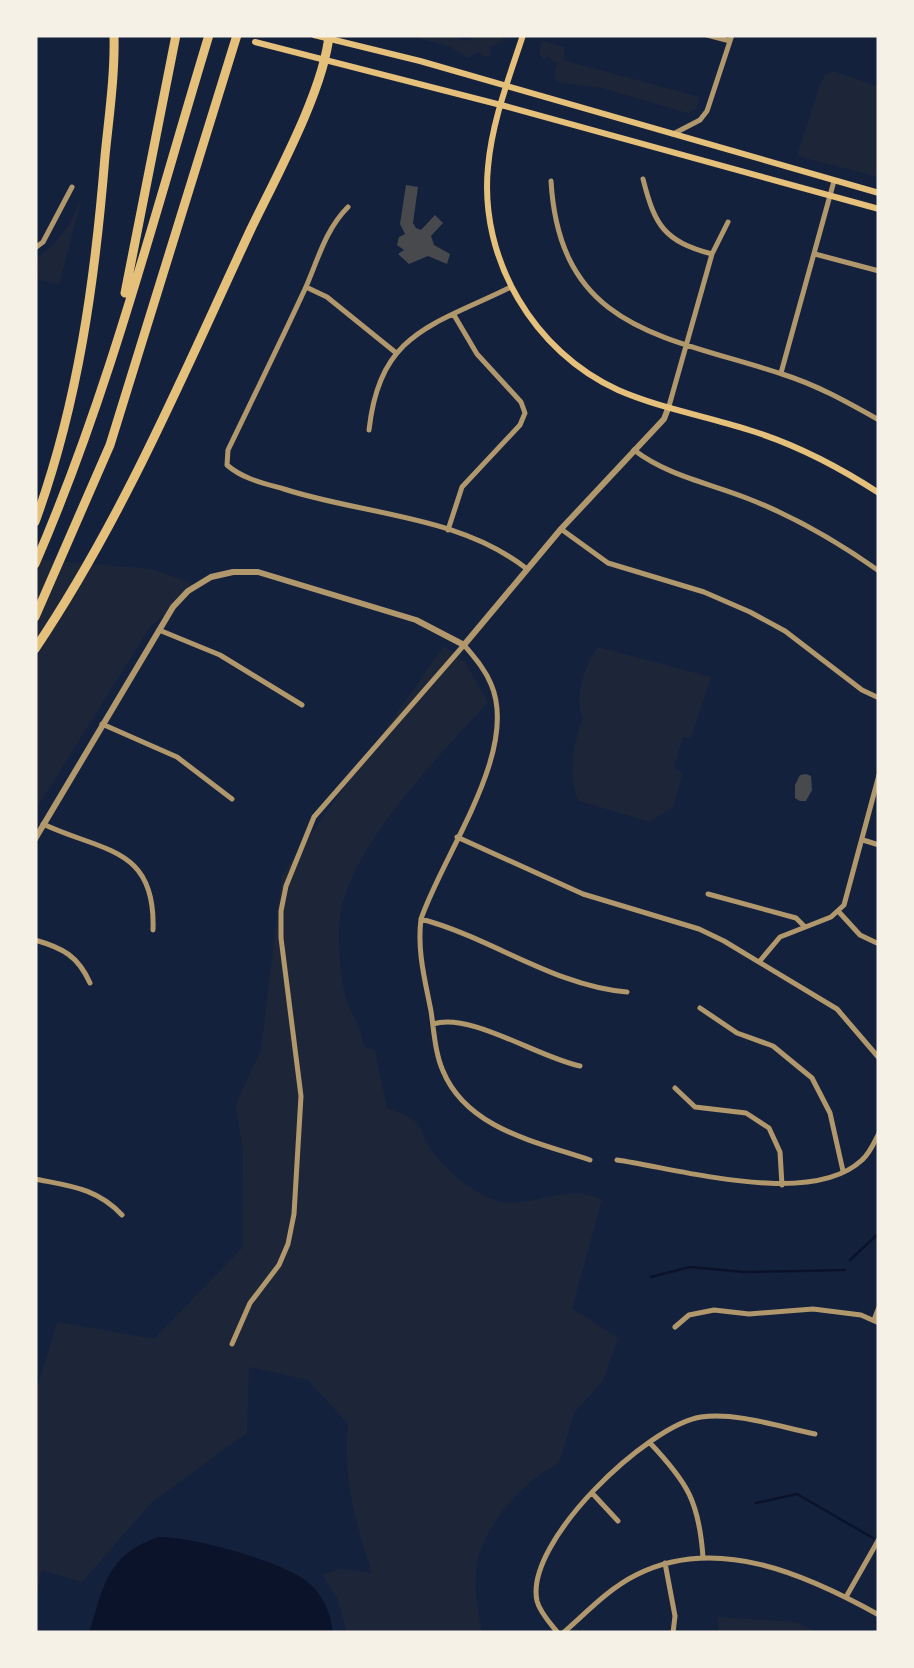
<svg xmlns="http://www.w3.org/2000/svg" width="914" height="1668" font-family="'Titillium Web',sans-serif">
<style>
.green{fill:#1d2539}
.water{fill:#0b132b}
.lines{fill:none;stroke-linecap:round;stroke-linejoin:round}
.stream{stroke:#0b132b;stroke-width:2.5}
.building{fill:#48494c}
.minor{stroke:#b1986c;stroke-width:5}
.tertiary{stroke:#b1986c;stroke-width:6}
.secondary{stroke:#e5c07b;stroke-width:6}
.motorway{stroke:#e5c07b;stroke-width:9}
</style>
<rect width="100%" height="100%" fill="#14213d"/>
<!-- green -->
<path class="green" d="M407,35h39l21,6 11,-6h26l-2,7 -10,4 -2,10 -6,1 -6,-5 -10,6 -17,-11z
M542,41l23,6 -2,13 137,37 -4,12 -9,4 -85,-25 -44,-6 -4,-6 3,-12 -9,-7 -5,2 -4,-6z
M833,71l46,16v90l-82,-21 23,-71 5,-10z
M82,198l-23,86 -24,-5v-20c25,-16 35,-34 47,-61z
M35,559l116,10 49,17 -50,41 -115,184z
M444,646l21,16 23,40c-49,55 -148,152 -149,227 0,21 1,48 7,69 6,18 16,30 18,49l11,3 12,58c9,4 21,7 28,13 8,8 9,19 15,27 12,19 39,41 59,50 40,17 70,-18 113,2l-30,108 46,30 -15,43 -29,32 -15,50c-36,18 -79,65 -83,108 -2,19 3,43 6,62h-135l-10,-35 -15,-23 19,-6 31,4c-17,-54 -29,-91 -24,-149l-40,-44 -59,-13 -2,66 -95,69 -70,80 -41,-12 -6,41v-216l22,-73 97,17 88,-91 1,-94 -7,-50 25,-54 21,-175z
M598,647l113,30 -20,61 -8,-1 -9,30 8,6 -8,33 -24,16 -71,-21c-12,-22 -5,-61 4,-83 -10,-19 3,-56 15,-71z
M717,1617l80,5 21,11h-99z"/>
<!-- water -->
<path class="water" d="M159,1537c32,-1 127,25 151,47 14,13 21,30 23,49h-244c15,-47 18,-79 70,-96z"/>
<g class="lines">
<!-- stream -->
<path class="stream" d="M850,1260l29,-27
M651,1277l39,-10 54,5 101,-2
M756,1503l41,-9 76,44"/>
</g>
<!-- building -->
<path class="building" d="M406,185l12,2 -5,36 3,5 5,2 14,-15 8,8 -12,13 3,9 16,9 -3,10 -19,-8 -19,8 -11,-10 6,-4 -7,-5 2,-8 6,-3 -5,-10z
M806,774l5,2 1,14 -6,11h-6l-5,-3v-13l5,-10z"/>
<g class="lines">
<!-- minor -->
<path class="minor" d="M707,35l23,6
M673,134l27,-14 7,-9 25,-76
M643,179c12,47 21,62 69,75
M551,181c9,150 115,155 231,193 35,11 65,28 97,46
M348,207c-23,23 -30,53 -43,82 -25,54 -51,107 -77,161l-1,15c16,14 36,18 57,24 80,26 175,26 243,80
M35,248l8,-6 29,-55
M815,254l64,17
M306,287l21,10 68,55
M781,373l53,-192
M669,406l43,-152 16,-32
M369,430c11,-98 63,-104 142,-143
M634,450c34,26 75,33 115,49 46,18 89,43 130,72
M561,529l47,34 96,29 46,20 35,19 77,59 17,8
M448,530l14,-43 58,-62 5,-12 -4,-11 -44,-48 -23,-39
M159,630l61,25 82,50
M102,724l75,33 55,42
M43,824c59,28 113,22 110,106
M457,837l126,57 116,35 25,12 113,68 42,49
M863,840l16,5
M708,894l88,24 9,9
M839,912l21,23 19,9
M421,919c71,19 133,67 206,73
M35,940c28,8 43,16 55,43
M759,962l21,-25 51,-20 13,-12 35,-130
M700,1008l37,25 36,13 39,32 18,35 13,58
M433,1024c38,-12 104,33 147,42
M675,1088l20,19 51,6 23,15 11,24 2,33
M617,1160c63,9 194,48 245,0 8,-7 12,-17 17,-27
M35,1179c35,7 62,9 87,36
M874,1320l5,-13
M675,1327l14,-12 25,-5 35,4 64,-5 48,6 18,8
M232,1344l18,-41 29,-38 9,-21 6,-30 7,-118 -20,-158v-27l5,-25 28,-69 150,-172c10,12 21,24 27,39 29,67 -48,170 -70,235 -4,32 4,61 10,92 3,20 4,42 12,60 24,58 94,71 147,89
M650,1443c38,40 49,59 53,114
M592,1493l26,28
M665,1563l10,53 -2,17
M846,1597l33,-58
M558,1633c-7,-9 -18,-20 -21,-32 -13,-59 111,-176 164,-184 36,-5 79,10 114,17
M563,1633c23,-20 45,-44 73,-58 81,-41 171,0 243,40"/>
<!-- tertiary -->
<path class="tertiary" d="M35,839l138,-232 15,-16 23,-14 22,-5h25l158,48 48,25 97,-116 103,-110 5,-13"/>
<!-- secondary -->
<path class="secondary" d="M314,35l106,26 459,132
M523,35c-14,43 -31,86 -35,132 -9,92 46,185 130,223 41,18 88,26 131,40 46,14 90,37 130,63
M255,42l246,63 378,104"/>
<!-- motorway -->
<path class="motorway" d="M125,293l51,-258
M35,522c43,-118 60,-241 70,-366 4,-40 10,-81 9,-121
M35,564c74,-170 120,-352 174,-529
M35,617l75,-172 127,-410
M35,649c88,-131 149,-276 215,-418 25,-52 74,-141 79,-196"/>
</g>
<!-- border -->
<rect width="914" height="1668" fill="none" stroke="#f6f1e7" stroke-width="75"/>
</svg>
